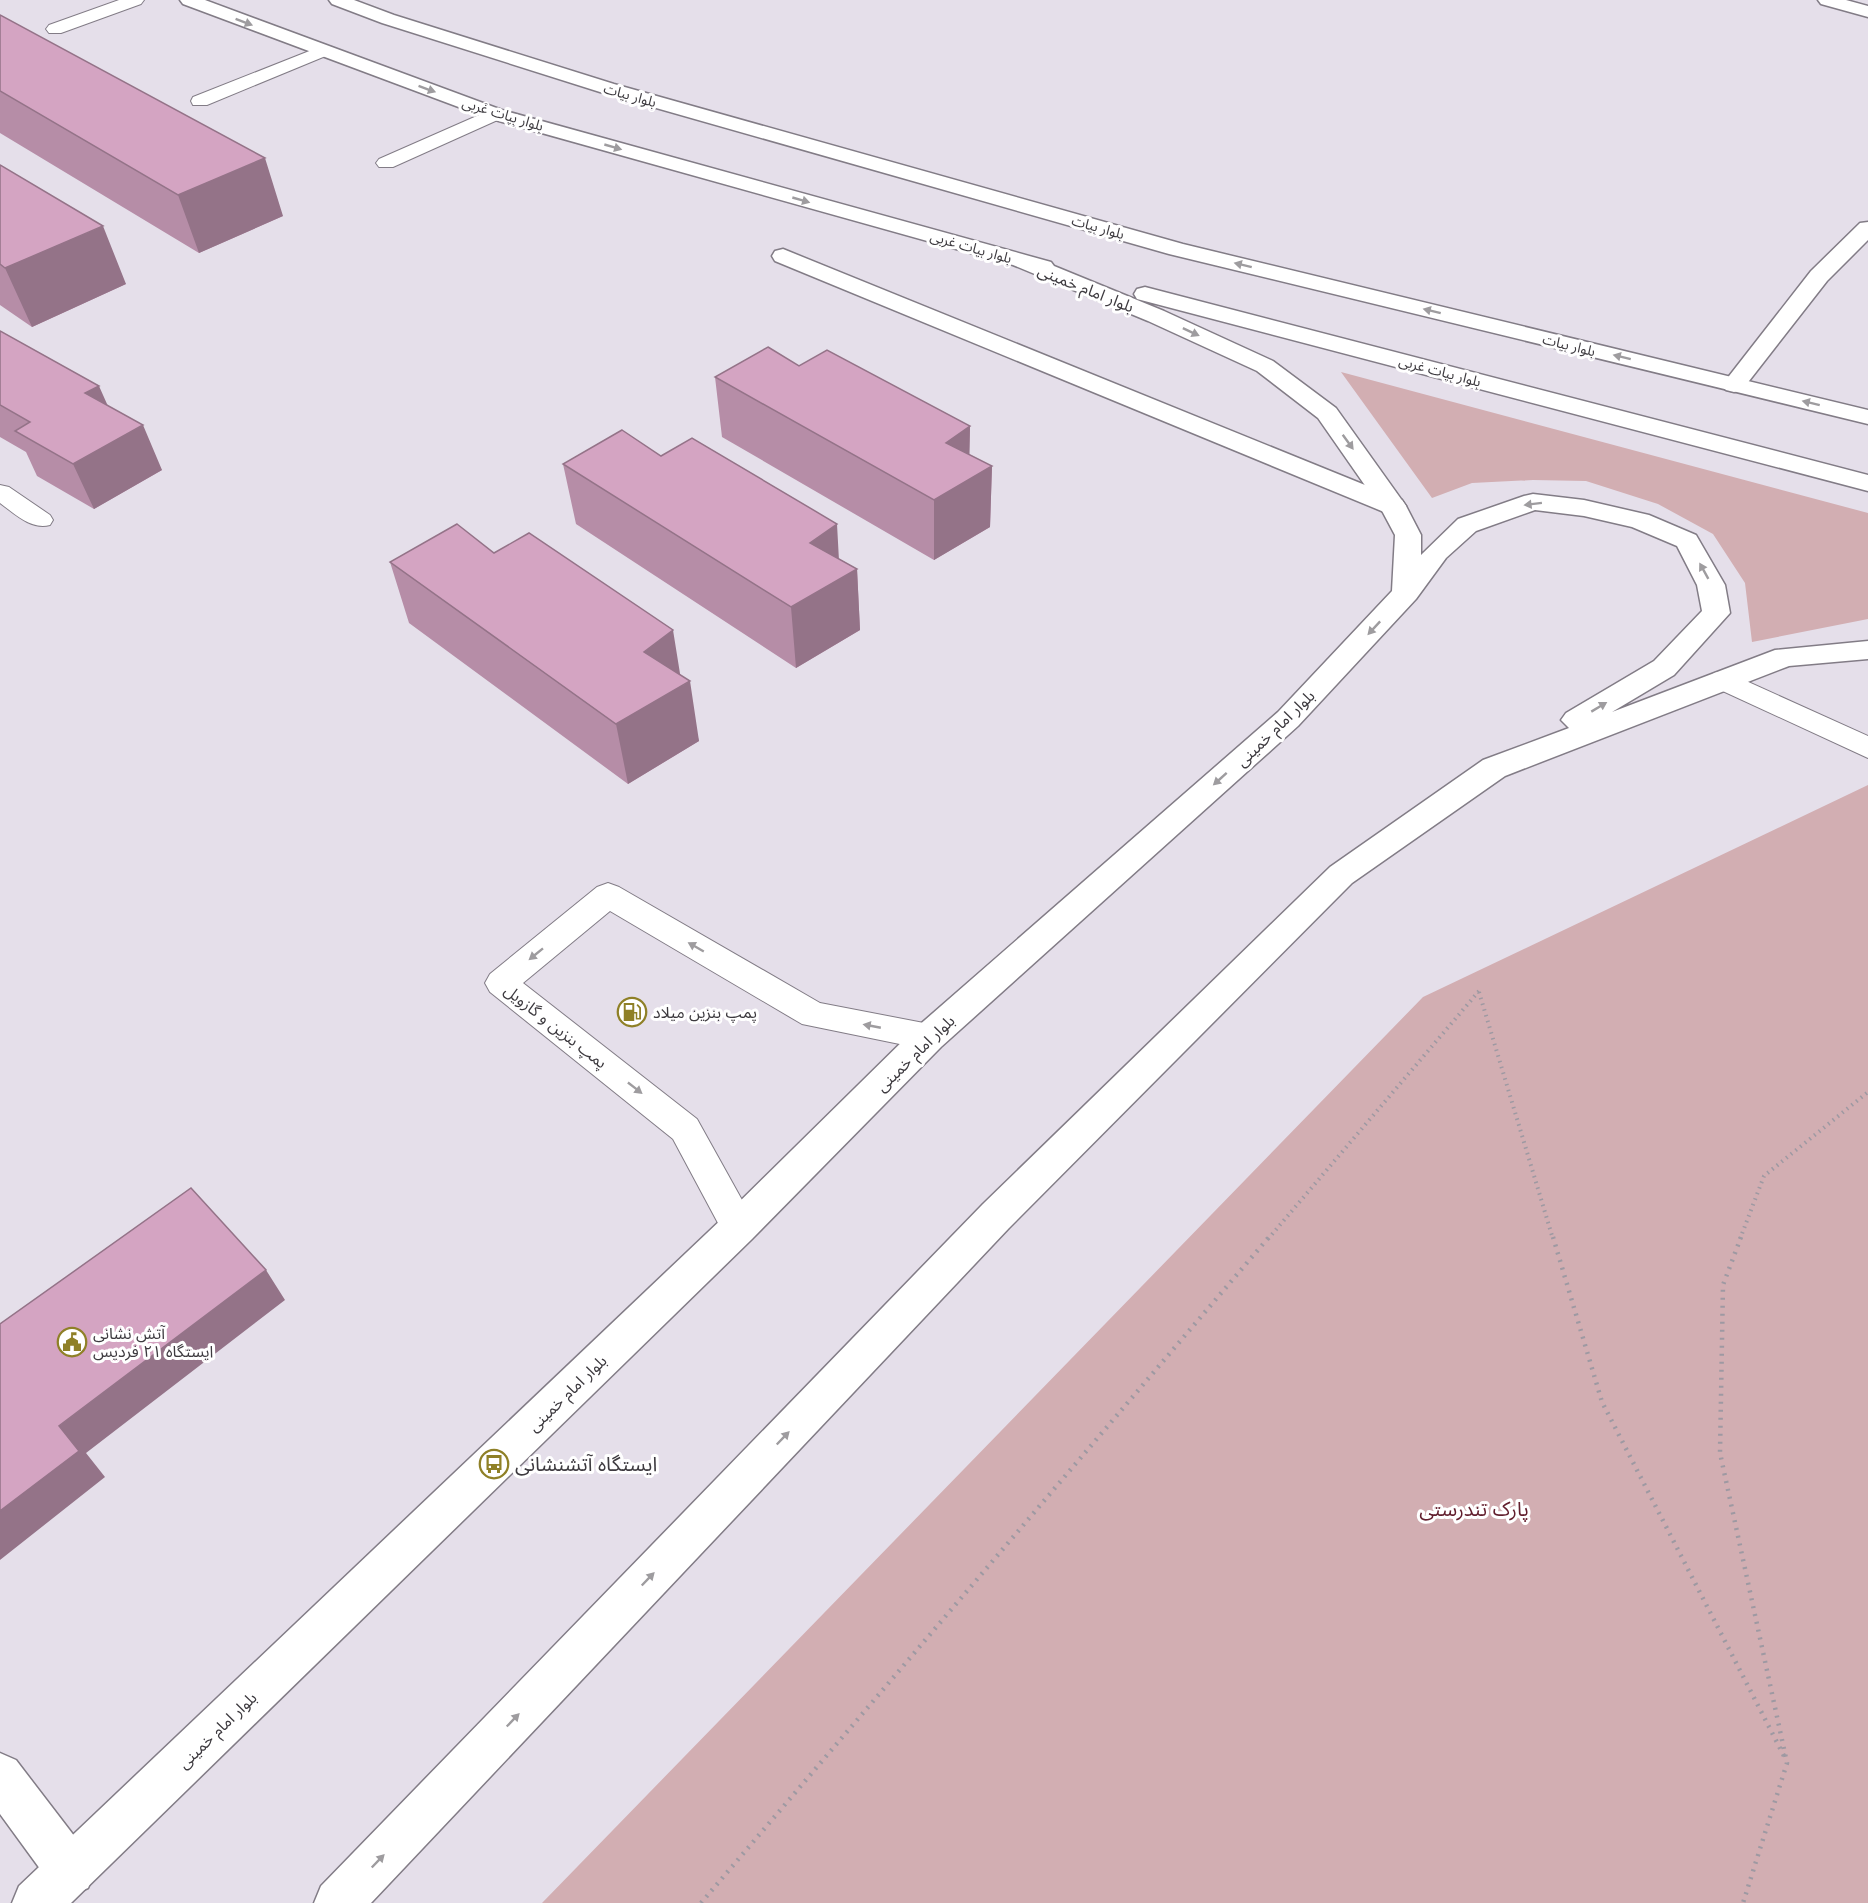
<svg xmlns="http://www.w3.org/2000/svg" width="1868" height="1903" font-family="Helvetica,'Noto Sans Arabic',sans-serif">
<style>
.green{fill:#d2aeb2}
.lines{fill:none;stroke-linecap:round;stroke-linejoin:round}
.lane-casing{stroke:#827c86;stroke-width:2}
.street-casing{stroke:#827c86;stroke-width:3}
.primary-casing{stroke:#827c86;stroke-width:3}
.path-far1{stroke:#9e99a2;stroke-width:4;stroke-dasharray:1.5 4.5;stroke-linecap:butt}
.path{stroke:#9e99a2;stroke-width:4.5;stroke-dasharray:2 6;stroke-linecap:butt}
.lane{fill:#fff;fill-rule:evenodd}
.street{fill:#fff;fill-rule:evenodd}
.primary{fill:#fff;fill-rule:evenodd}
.wall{fill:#b68da7}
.shaded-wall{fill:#947388}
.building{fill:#d4a4c2;stroke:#947388;stroke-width:1.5}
.oneway{fill:#9e9c9f}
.labels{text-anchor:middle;stroke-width:6;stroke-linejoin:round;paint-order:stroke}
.far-street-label{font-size:14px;fill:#3d3a3f;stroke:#fff}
.street-label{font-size:16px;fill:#3d3a3f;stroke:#fff}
.poi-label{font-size:16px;fill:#3d3a3f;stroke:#fff;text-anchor:start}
.near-poi-label{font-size:20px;fill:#3d3a3f;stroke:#fff;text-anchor:start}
.near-park-label{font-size:20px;fill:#621e2d;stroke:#fff}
</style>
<rect width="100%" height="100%" fill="#e5dfea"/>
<!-- green -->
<path class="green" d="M1341,372l527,141v106l-116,23 -7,-59 -32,-49 -55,-30 -72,-23 -53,-1 -61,3 -40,15z
M1868,785v1118h-1326l881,-906z"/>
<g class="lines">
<!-- lane casing -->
<g class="lane-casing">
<path id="lane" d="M119,0h25l-3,4 -80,29h-12l-3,-4 3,-4z
M322,46l6,1 3,4 -3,4 -121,50h-14l-2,-4 2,-4z
M495,108l7,2 2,4 -2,4 -109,49h-14l-3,-4 3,-4z
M0,485l9,2 41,28 3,5 -3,5c-19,5 -35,-11 -50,-22z
M1724,671l144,65v22l-154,-71 -4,-7 4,-7z
M608,883l11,4 201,116 109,21 12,4 4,9 -4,9 -12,4 -127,-26 -192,-113 -87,72 174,136 60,108 -5,11 -13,5 -13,-5 -53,-99 -183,-147 -5,-9 5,-9 107,-87z"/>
</g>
<!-- street casing -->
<g class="street-casing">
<path id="street" d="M1818,0h28l22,6v11l-47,-13z
M1868,222v18l-41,41 -85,109 -8,2 -8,-2 -4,-5 4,-5 85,-109 49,-48z
M783,249l619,251 4,6 -4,6 -9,2 -9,-2 -609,-251 -3,-5 3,-5z
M0,1753l16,7 72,94 7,17 -7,17 -17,7 -17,-7 -54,-74z"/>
</g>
<!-- primary casing -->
<g class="primary-casing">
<path id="primary" d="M180,0h25l297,110 549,152 3,4 110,45 109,50 63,47 70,98 15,29v20l37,-36 66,-23 9,-2 51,6 65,15 47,20 29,50 5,28 -56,62 -62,37 163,-62 93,-9v18l-79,7 -284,110 -153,107 -343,345 -638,675h-57l7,-17 662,-682 347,-337 153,-107 86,-32 -8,-8 5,-7 88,-52 48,-50 -5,-26 -20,-39 -45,-19 -48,-11 -49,-6 -59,21 -30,27 -30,41 -118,127 -357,321 -189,192 -681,664h-59l7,-17 707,-671 191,-188 361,-315 114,-121 3,-56 -15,-28 -62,-89 -61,-47 -109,-50 -135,-56 -525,-147 -305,-114z
M329,0h25l40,15 220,69 569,160 685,166v14l-699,-170 -569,-162 -218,-69 -50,-19z
M1145,287l723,188v16l-731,-192 -3,-5 3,-5z"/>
</g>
<!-- path-far1 -->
<path class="path-far1" d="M1479,992l74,247
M1268,1239l211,-248
M1740,1239l24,-63 104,-84"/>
<!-- path -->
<path class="path" d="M1553,1237l49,165 182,354
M1741,1237l-18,48 -3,168 67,310 -44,140
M701,1903l568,-666"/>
<!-- lane -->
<use href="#lane" class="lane"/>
<!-- street -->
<use href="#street" class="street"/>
<!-- primary -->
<use href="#primary" class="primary"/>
</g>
<!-- wall -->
<path class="wall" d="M0,15l283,201 -84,37 -199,-120z
M0,165l126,119 -94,43 -32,-22z
M0,331l162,139 -68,39 -57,-33 -11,-24 -26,-15z
M799,366l171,60 -1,28 23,12 -2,61 -56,33 -212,-123 -7,-60z
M661,456l196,113 3,61 -64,38 -220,-144 -13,-60z
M494,553l186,122 19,66 -71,43 -219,-161 -19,-61z"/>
<!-- shaded-wall -->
<path class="shaded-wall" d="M265,158l18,58 -84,37 -21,-58z
M103,226l23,58 -94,43 -27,-59z
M99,386l20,45 -34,-38z
M143,425l19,45 -68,39 -21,-45z
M970,426l-1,53 23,-13 -2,61 -56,33v-60l12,-57z
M837,524l3,55 17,-10 3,61 -64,38 -5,-61 19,-64z
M673,630l9,56 8,-5 9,60 -71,43 -12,-60 28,-72z
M266,1270l19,30 -199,153 19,24 -105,83v-49l59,-85z"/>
<!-- building -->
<path class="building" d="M0,15l265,143 -87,37 -178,-104z
M0,165l103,61 -98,42 -5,-4z
M0,331l99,55 -14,7 58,32 -70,39 -58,-33 15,-9 -30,-17z
M768,347l31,19 28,-16 143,76 -24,17 46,23 -58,34 -219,-123z
M622,430l39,26 31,-18 145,86 -27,19 47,26 -66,38 -228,-143z
M457,524l37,29 35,-20 144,97 -29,22 46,29 -74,43 -226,-162z
M191,1188l75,82 -207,156 20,25 -79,60v-187z"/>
<!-- one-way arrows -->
<defs><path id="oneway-solid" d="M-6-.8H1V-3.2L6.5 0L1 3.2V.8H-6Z" transform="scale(1.5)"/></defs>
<g class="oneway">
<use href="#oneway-solid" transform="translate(244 22) rotate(21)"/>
<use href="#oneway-solid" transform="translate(427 89) rotate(20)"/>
<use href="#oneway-solid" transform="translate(613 147) rotate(16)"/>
<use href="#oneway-solid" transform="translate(801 200) rotate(16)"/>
<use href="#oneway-solid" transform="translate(1243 265) rotate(-166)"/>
<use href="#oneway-solid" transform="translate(1432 311) rotate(-166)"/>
<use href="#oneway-solid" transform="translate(1191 332) rotate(25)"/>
<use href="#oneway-solid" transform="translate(1622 357) rotate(-166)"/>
<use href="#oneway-solid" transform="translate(1811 403) rotate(-166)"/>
<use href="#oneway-solid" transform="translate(1348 442) rotate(54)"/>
<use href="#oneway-solid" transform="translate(1533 504) rotate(173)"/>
<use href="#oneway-solid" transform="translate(1704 571) rotate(-119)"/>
<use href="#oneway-solid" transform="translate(1374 628) rotate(133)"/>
<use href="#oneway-solid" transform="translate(1599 707) rotate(-31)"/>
<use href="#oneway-solid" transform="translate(1220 779) rotate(138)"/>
<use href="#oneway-solid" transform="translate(696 947) rotate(-150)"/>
<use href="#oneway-solid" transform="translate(536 954) rotate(141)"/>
<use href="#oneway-solid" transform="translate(872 1026) rotate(-169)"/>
<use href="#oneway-solid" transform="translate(635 1088) rotate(38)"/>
<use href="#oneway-solid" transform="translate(783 1438) rotate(-46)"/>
<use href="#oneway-solid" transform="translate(648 1579) rotate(-46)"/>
<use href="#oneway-solid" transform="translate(513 1720) rotate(-46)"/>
<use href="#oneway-solid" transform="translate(378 1861) rotate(-46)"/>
</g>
<!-- icons -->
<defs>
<g id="fuel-ring" transform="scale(1.5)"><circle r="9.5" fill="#fff" stroke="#8f8027" stroke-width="1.5"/><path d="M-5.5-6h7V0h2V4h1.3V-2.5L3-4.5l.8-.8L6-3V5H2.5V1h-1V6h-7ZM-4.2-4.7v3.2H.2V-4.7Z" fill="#8f8027"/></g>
<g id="civic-ring" transform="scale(1.5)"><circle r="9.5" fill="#fff" stroke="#8f8027" stroke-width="1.5"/><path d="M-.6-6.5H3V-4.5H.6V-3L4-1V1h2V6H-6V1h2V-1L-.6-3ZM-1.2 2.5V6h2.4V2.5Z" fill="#8f8027"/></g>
<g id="bus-ring" transform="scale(1.5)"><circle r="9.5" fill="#fff" stroke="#8f8027" stroke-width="1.5"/><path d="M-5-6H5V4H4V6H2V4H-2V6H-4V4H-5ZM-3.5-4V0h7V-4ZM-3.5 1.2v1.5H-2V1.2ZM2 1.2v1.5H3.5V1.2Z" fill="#8f8027"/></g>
</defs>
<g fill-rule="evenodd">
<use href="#fuel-ring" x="632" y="1012"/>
<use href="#civic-ring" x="72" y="1342"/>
<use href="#bus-ring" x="494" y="1464"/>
</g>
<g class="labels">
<!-- far-street labels -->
<g class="far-street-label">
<text transform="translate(630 95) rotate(16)" y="5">بلوار بیات</text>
<text transform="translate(503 114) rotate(17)" y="5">بلوار بیات غربی</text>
<text transform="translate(1098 227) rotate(16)" y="5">بلوار بیات</text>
<text transform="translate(971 247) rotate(16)" y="5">بلوار بیات غربی</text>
<text transform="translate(1569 345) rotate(14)" y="5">بلوار بیات</text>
<text transform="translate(1440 371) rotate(15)" y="5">بلوار بیات غربی</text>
</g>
<!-- street labels -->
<g class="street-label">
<text transform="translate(1086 288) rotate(22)" y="6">بلوار امام خمینی</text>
<text transform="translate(1275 728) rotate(-44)" y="6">بلوار امام خمینی</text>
<text transform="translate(556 1026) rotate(38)" y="6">پمپ بنزین و گازویل</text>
<text transform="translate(915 1053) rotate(-44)" y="6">بلوار امام خمینی</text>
<text transform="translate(567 1393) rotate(-44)" y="6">بلوار امام خمینی</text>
<text transform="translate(217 1730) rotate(-44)" y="6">بلوار امام خمینی</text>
</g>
<!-- poi labels -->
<g class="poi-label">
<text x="653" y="1018">پمپ بنزین میلاد</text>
<text x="93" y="1339">آتش نشانی<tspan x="93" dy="18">ایستگاه ۲۱ فردیس</tspan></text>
</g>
<!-- near-poi labels -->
<g class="near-poi-label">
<text x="515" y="1471">ایستگاه آتشنشانی</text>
</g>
<!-- near-park labels -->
<g class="near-park-label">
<text x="1474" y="1516">پارک تندرستی</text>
</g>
</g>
</svg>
